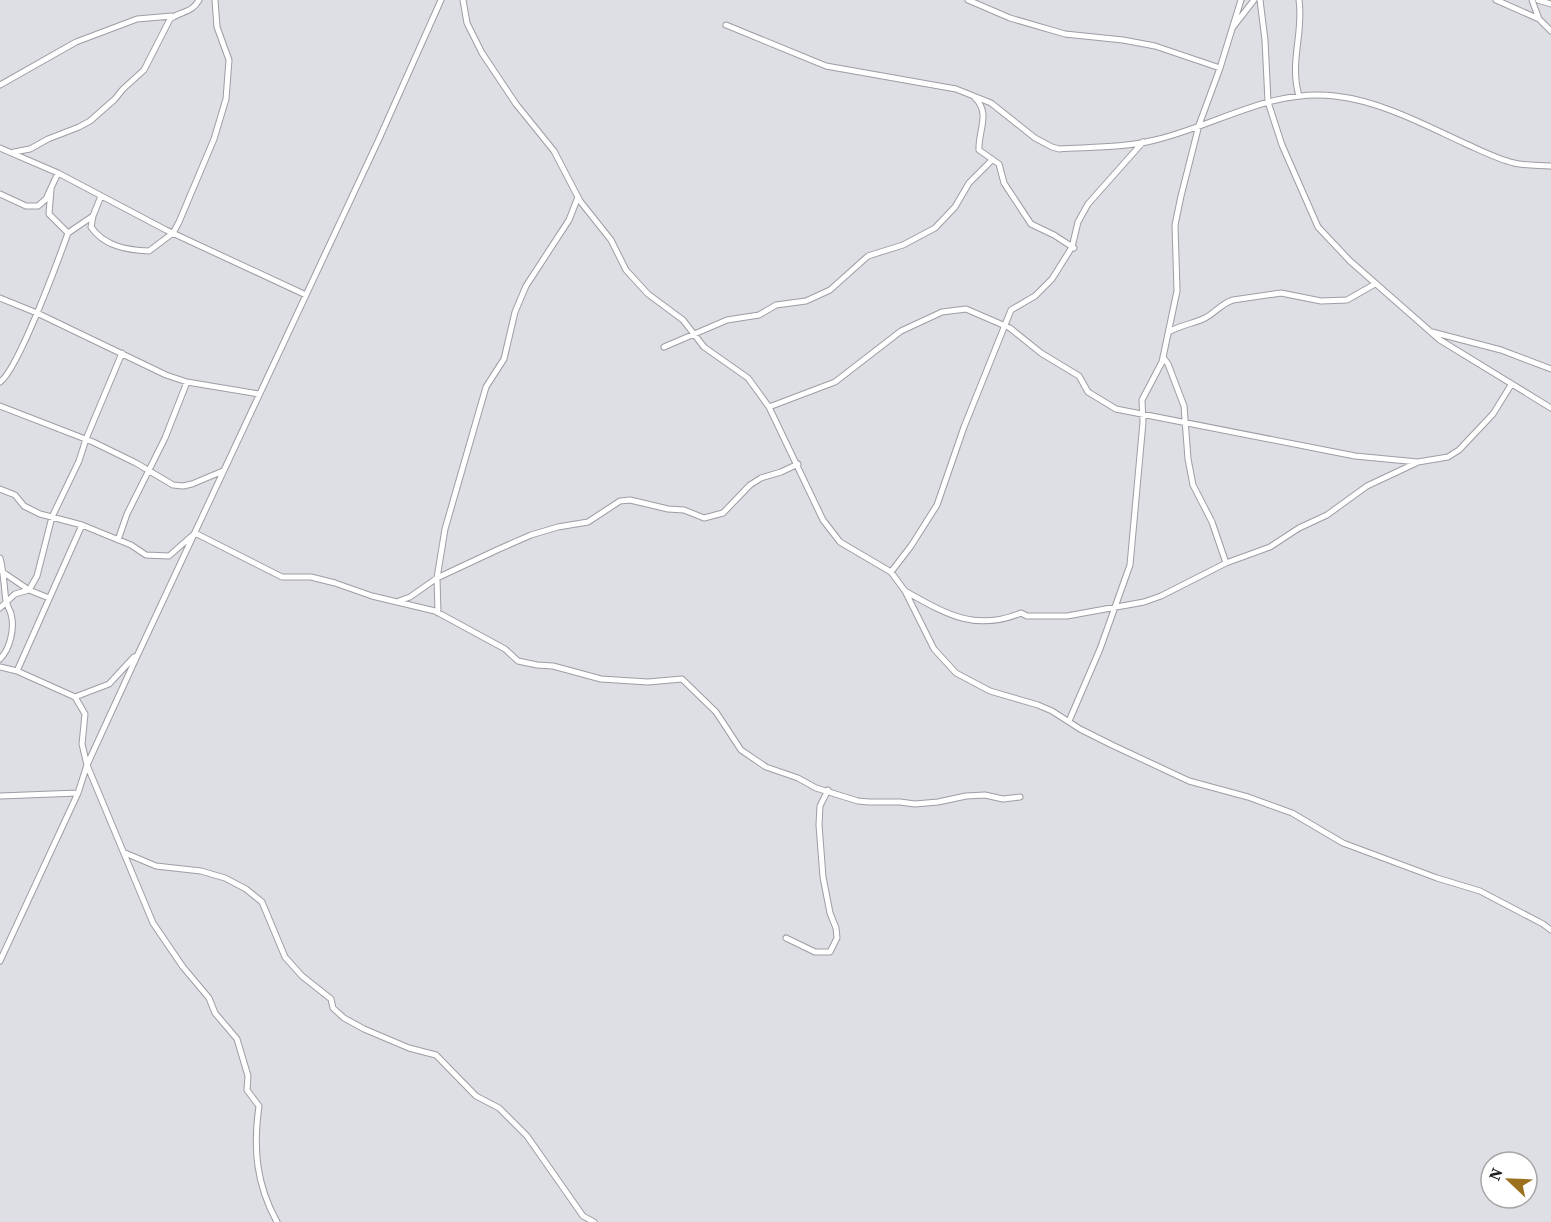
<svg xmlns="http://www.w3.org/2000/svg" width="1551" height="1222" font-family="'Source Serif 4',serif">
<style>
.lines{fill:none;stroke-linecap:round;stroke-linejoin:round}
.street-casing{stroke:#9d9da3;stroke-width:7}
.street{stroke:#fff;stroke-width:5}
</style>
<rect width="100%" height="100%" fill="#dedee5"/>
<g class="lines">
<!-- street casing -->
<g class="street-casing">
<path id="street" d="M463,0l4,23 15,30 34,51 38,47 26,50 31,39 15,30 22,24 35,26 21,27 44,31 21,29 54,113 17,22 51,30 14,19 29,58 22,24 34,18 48,14 14,6 28,18 32,16 77,36 59,16 44,16 51,30 94,35 43,13 63,33 8,6
M968,0l42,18 55,16 58,6 32,6 65,22
M1260,0l5,40 3,62 14,43 36,82 32,34 90,79 111,68
M1299,0c5,33 -10,61 0,96
M1496,0l43,19 12,12
M1532,0l7,19
M1538,0l13,4
M726,25l100,41 130,23 35,14 44,35 17,9 7,2c32,-2 64,-1 96,-9 60,-14 116,-52 180,-44 45,5 88,28 129,47 16,7 33,16 50,20 12,3 25,2 37,3
M1233,27l21,-27
M0,85l76,-43 61,-23 35,-3
M975,98c16,15 3,33 4,52l20,14 5,19 27,41 23,11 20,13
M0,148l58,25 108,57 140,65
M14,152l16,-3 18,-10 31,-12 11,-6 25,-22 8,-10 21,-19 26,-51c11,-8 22,-6 29,-19
M0,194l26,12h12l8,-7 12,-26
M93,216l-2,11c13,19 35,23 58,24l24,-18 6,-11 35,-83 12,-40 3,-39 -12,-33 -2,-27
M68,233l25,-17 8,-20
M0,298l37,15 129,62 21,7 72,12
M1169,332c11,-7 24,-8 36,-14 10,-5 17,-15 28,-18l48,-7 40,8 26,-1 28,-16
M1432,332l69,18 50,19
M664,347l63,-27 32,-5 17,-10 30,-4 24,-11 38,-34 35,-11 32,-17 20,-21 14,-24 23,-23
M1163,357l5,7 16,42 4,53 5,26 19,37 14,41
M0,382c18,-12 59,-124 68,-149l-19,-19 2,-25
M0,406l93,36 43,21 37,22 10,1 9,-2 31,-13
M769,407l66,-25 66,-51 41,-19 24,-3 44,19 31,25 38,23 9,16 28,17 239,47 63,6 30,-5 11,-7 34,-36 18,-29
M0,489l15,6 9,11 16,8 42,11 49,20 15,10 23,1 26,-23 87,44h29l24,6 37,13 63,15 70,38 13,12 19,4 16,1 48,13 47,3 34,-3 34,33 25,38 25,17 32,11 18,10 42,13 11,1h31l15,2 23,-2 28,-6 19,-1 18,4 17,-2
M118,540l9,-26 38,-76 22,-56
M0,558c4,15 4,29 6,43 1,5 4,9 5,13 4,14 -1,35 -11,45
M1,571l28,19 20,8
M891,572l20,-26 26,-41 27,-78 47,-117 24,-14 17,-17 20,-32 6,-25 10,-18 55,-62
M905,591c41,23 70,41 116,22l6,3h40l77,-14 17,-6 65,-33 44,-16 29,-19 28,-13 40,-29 49,-23
M399,601l11,-4 27,-19 62,-29 32,-14 27,-8 30,-5 32,-21 10,-1 38,9 16,1 20,8 19,-5 27,-28 11,-7 20,-6 17,-8
M0,608l15,-14 14,-4 8,-14 15,-59 27,-56 7,-22 36,-86
M438,613l-1,-35 8,-49 41,-142 18,-28 11,-47 11,-26 43,-66 9,-23
M0,667l17,4 58,26 34,-13 25,-27
M17,671l65,-146
M75,697l10,17 -3,30 5,21 66,158 30,44 26,31 6,15 22,26 11,37 -1,14 12,16c-6,42 -3,78 18,116
M1069,721l31,-72 30,-84 13,-143 -1,-22 20,-38 15,-71 -2,-66 6,-29 18,-71 21,-57 21,-68
M0,796l78,-3
M125,853l31,13 45,5 24,7 21,11 16,13 23,55 17,19 29,23 2,9 11,10 20,11 45,19 27,7 40,41 23,12 28,28 56,80 11,6
M786,938l29,14h15l7,-14 -1,-10 -6,-15 -7,-36 -4,-52 1,-19 8,-16
M0,961l78,-168 9,-28 51,-111 241,-515 62,-139"/>
</g>
<!-- street -->
<use href="#street" class="street"/>
</g>
<!-- north arrow -->
<g transform="translate(1509 1180) rotate(293)"><circle r="28" fill="#ffffff" stroke="#a6a6a7" stroke-width="1.5"/>
<path d="M0-4.5L10 22L0 15L-10 22Z" fill="#9b711e"/>
<text y="-9" font-size="16" font-weight="bold" text-anchor="middle" fill="#202022">N</text>
</g>
</svg>
